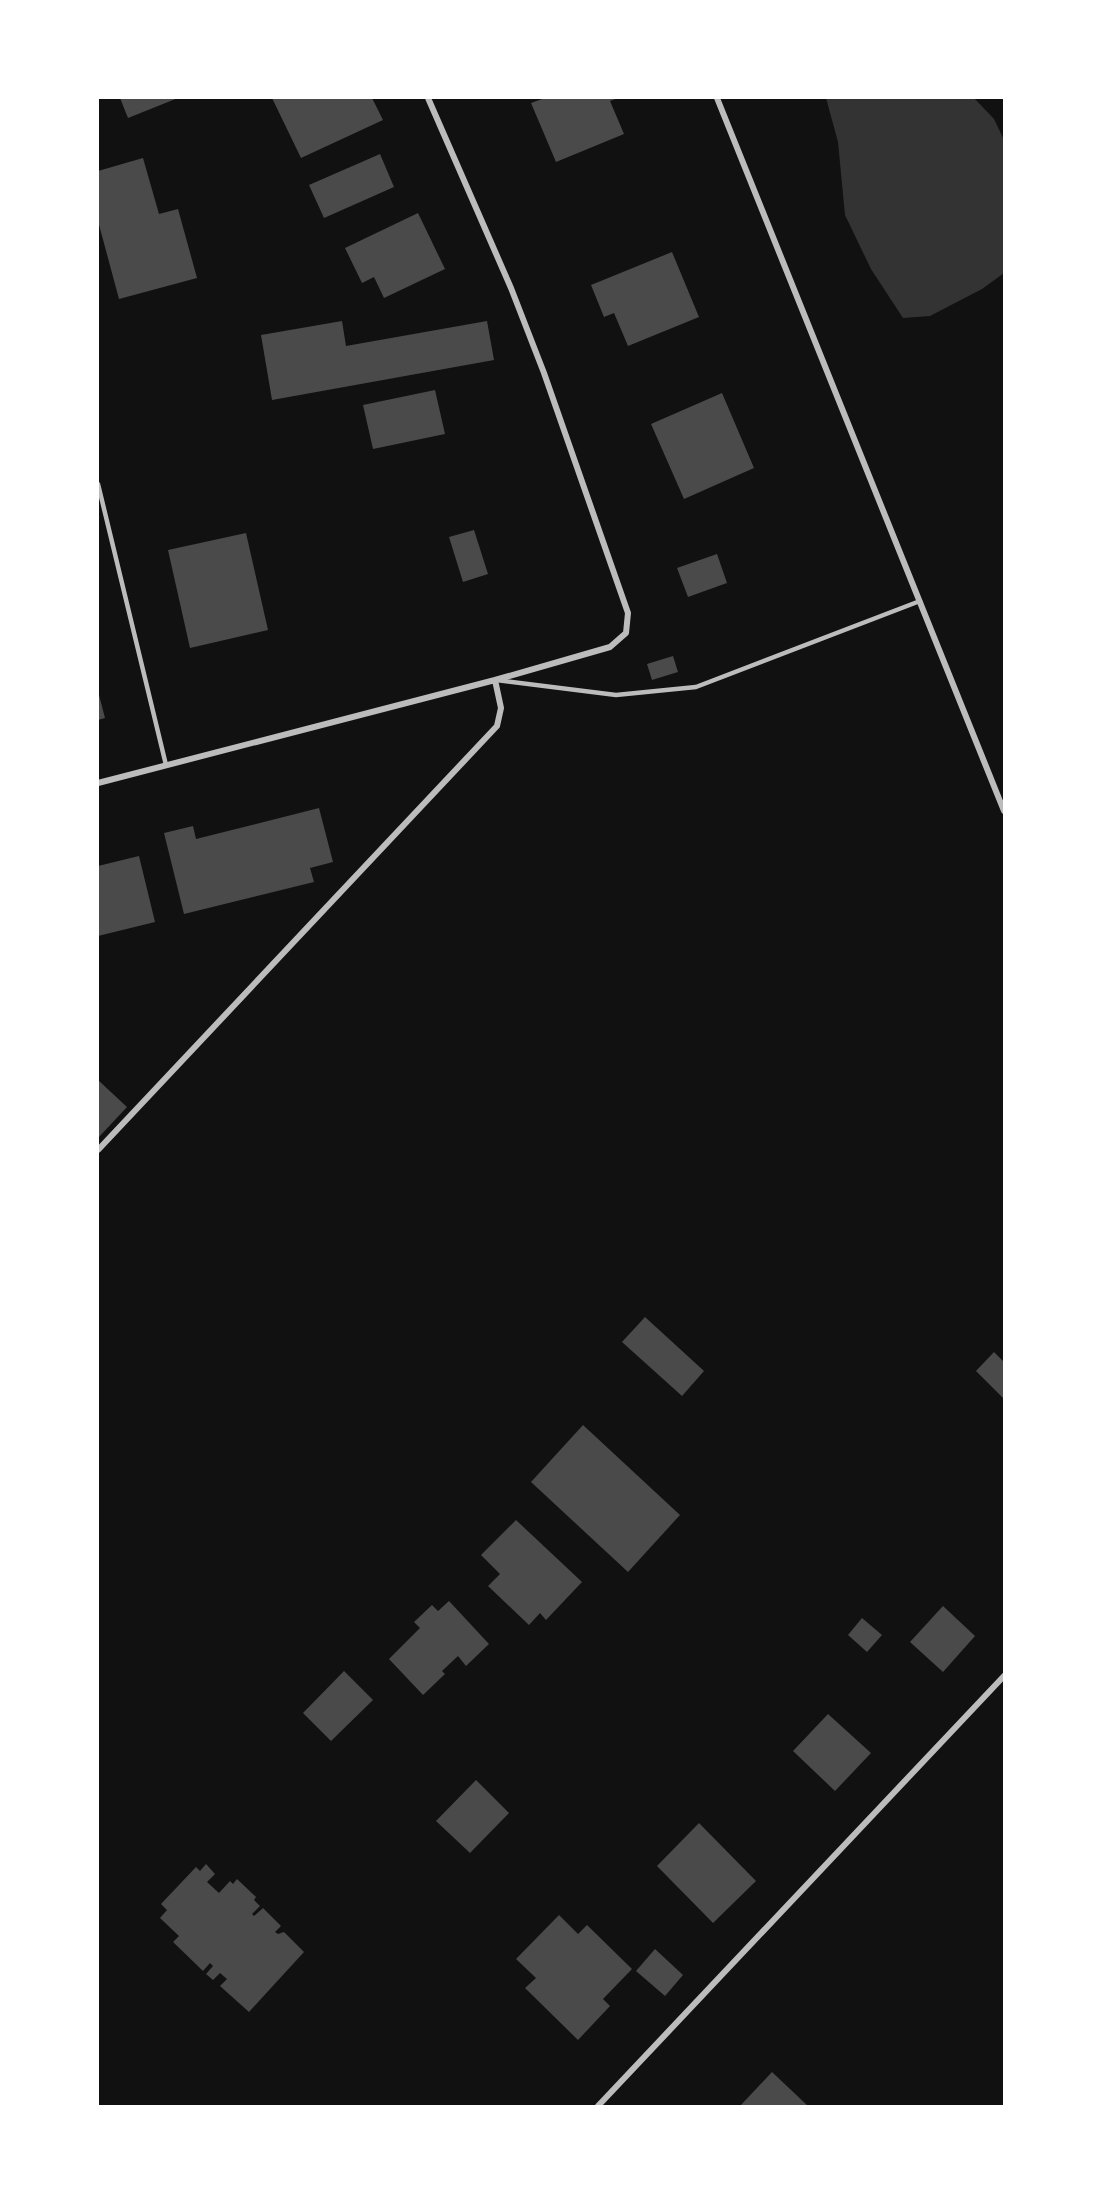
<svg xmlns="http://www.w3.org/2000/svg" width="1102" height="2204" font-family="'Source Sans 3',sans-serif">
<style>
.water{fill:#333}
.building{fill:#4a4a4a}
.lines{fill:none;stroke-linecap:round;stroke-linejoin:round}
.service{stroke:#bcbcbc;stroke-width:4.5}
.minor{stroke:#bcbcbc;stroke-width:6}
</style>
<rect width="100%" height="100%" fill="#111"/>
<!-- water -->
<path class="water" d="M826,98h148l20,21 10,21v133l-22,16 -52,27 -27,2 -32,-49 -26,-54 -7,-73z"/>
<!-- building -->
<path class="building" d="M120,98h58l-50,20z
M272,98h100l11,22 -82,38z
M545,98h73l-8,3 14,33 -68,28 -25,-59z
M380,154l14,33 -70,31 -15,-33z
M143,158l16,56 19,-5 19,69 -78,21 -21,-78v-50z
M418,213l27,56 -61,29 -10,-21 -12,6 -17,-35z
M672,252l27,65 -71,29 -14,-33 -10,4 -13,-32z
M342,321l4,25 141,-25 7,39 -222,40 -11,-65z
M435,390l10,44 -72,15 -10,-44z
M722,393l32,75 -70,31 -33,-75z
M474,530l14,44 -25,8 -14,-45z
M246,533l22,97 -78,18 -22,-98z
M717,554l10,29 -39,14 -11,-29z
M673,656l5,16 -26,8 -5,-16z
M98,691l7,27 -7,2z
M319,808l14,54 -23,6 4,14 -130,32 -20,-81 29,-7 3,13z
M139,856l16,66 -57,14v-70z
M98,1080l29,27 -29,31z
M645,1317l59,54 -22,25 -60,-54z
M994,1352l10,10v37l-28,-28z
M583,1425l97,90 -52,57 -97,-90z
M516,1520l66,62 -36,38 -6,-7 -11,12 -41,-39 12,-12 -19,-19z
M449,1601l40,43 -23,22 -8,-10 -16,15 3,3 -22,21 -34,-36 31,-31 -6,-6 18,-17 6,6z
M943,1606l32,30 -32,36 -33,-30z
M862,1618l20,17 -15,17 -19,-17z
M344,1671l29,29 -42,41 -28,-28z
M828,1714l43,39 -36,38 -42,-40z
M476,1780l33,33 -39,40 -34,-32z
M699,1823l57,58 -43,42 -56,-57z
M206,1864l9,10 -8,8 12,11 11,-12 3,3 4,-5 19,18 -2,3 6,6 -8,8 2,2 9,-8 18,18 -6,6 3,2 6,-2 20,20 -55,60 -29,-26 7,-7 -7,-6 -7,7 -7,-6 7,-8 -3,-3 -7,8 -30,-29 6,-6 -19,-18 7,-8 -6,-6 35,-37 4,4z
M559,1915l19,19 9,-9 45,44 -29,30 7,7 -32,34 -53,-52 11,-10 -20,-19z
M655,1949l28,26 -18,21 -29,-25z
M772,2072l36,34h-68z"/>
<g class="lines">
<!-- service -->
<path class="service" d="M98,484l68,281
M496,680l120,15 80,-8 224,-86"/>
<!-- minor -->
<path class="minor" d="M717,98l287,713
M98,783l397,-103 115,-33 16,-14 2,-20 -84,-240 -33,-85 -83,-190
M98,1150l399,-424 4,-18 -6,-28
M598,2106l406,-430"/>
</g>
<!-- border -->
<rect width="1102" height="2204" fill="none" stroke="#ffffff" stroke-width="198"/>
</svg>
